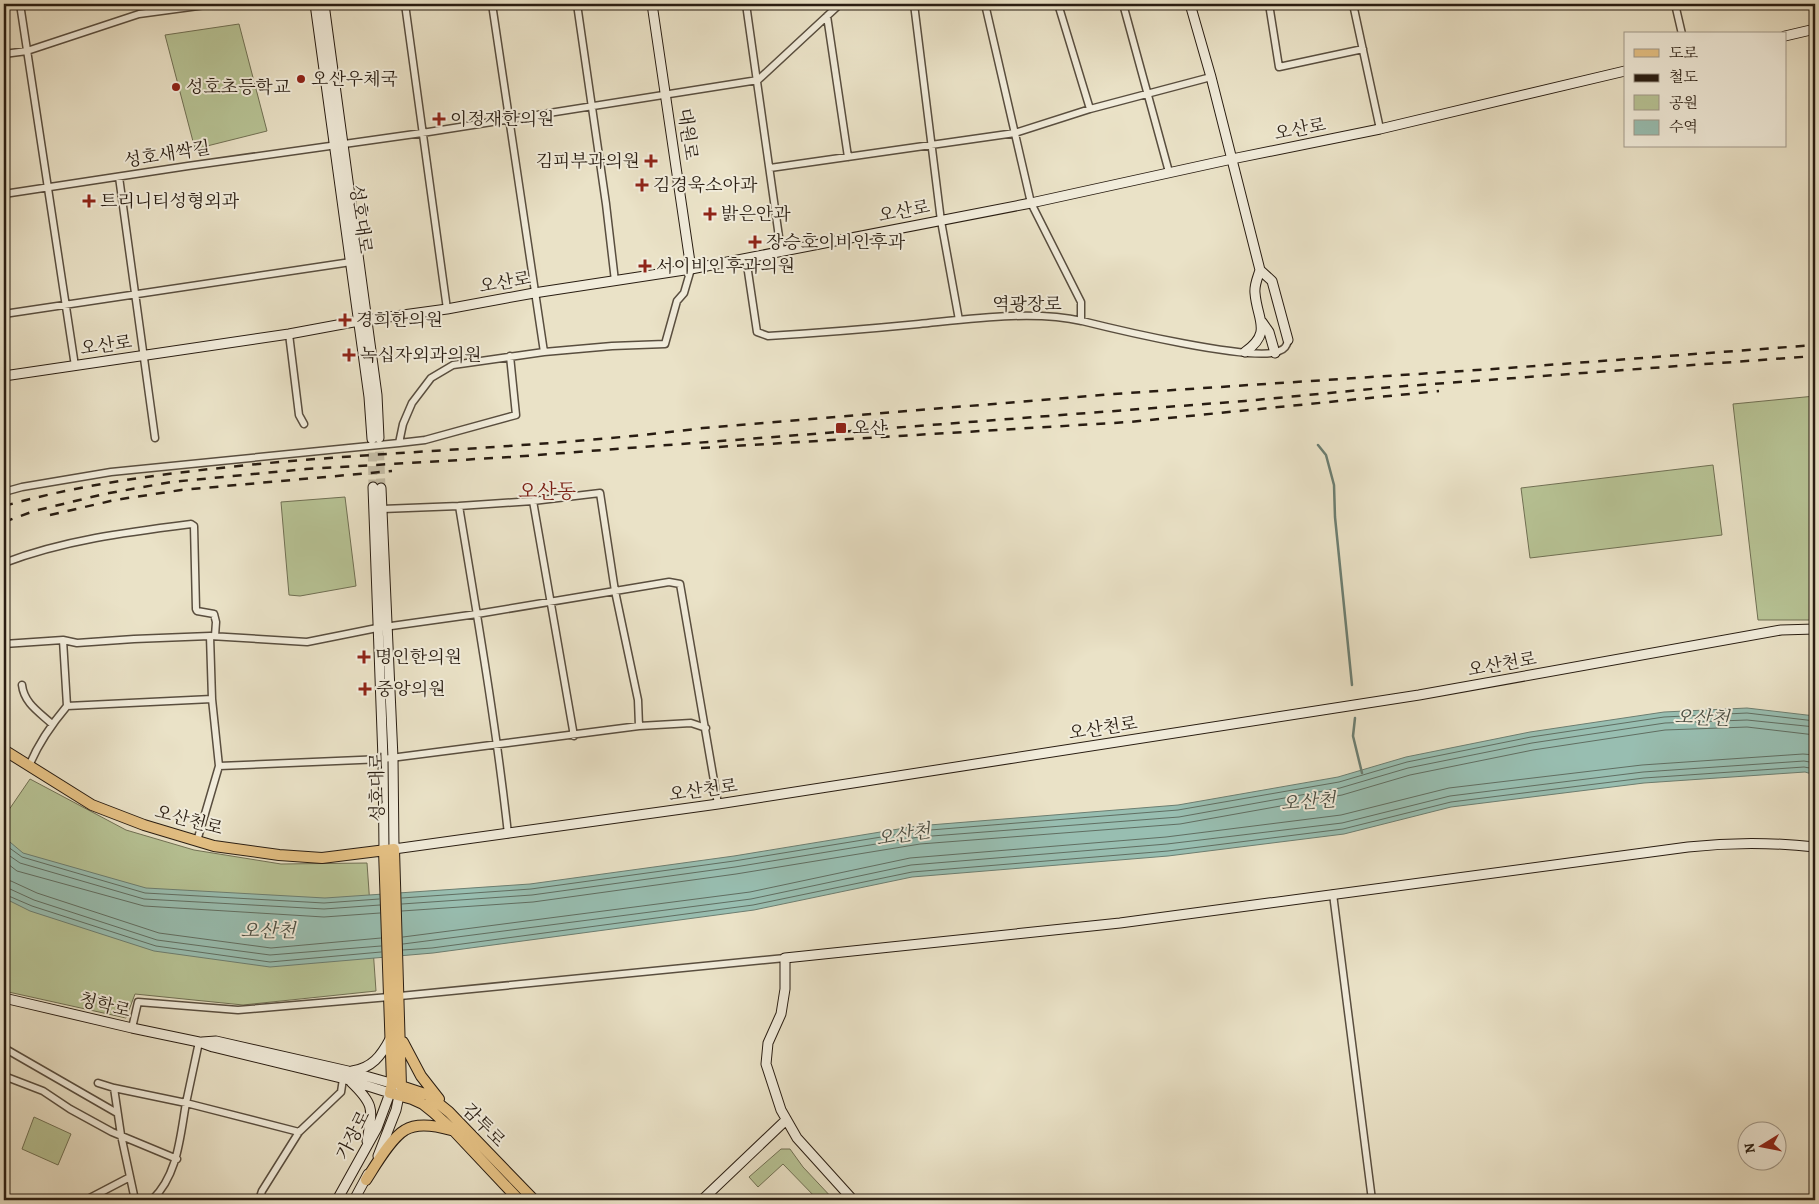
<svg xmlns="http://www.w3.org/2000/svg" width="1819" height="1204" font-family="Alegreya,'Noto Serif KR',serif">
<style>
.green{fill:#b7c395;stroke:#707054}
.water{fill:#98beb1;stroke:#6c7e71}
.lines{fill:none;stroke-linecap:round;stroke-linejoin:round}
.shore{stroke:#606e62;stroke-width:1}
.stream{stroke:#6c7e71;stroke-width:2.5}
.secondary-tunnel{stroke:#c3bba3;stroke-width:9;stroke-dasharray:9 4.5;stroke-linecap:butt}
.street-casing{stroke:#594e3f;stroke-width:9}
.secondary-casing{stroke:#291d12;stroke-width:11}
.primary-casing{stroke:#291d12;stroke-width:12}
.street{stroke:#f1ecdb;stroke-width:6}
.secondary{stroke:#f1ecdb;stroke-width:9}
.primary{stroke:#e5c184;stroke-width:10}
.rail{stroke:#291d12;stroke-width:2.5;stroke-dasharray:9 9;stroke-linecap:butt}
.poi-dot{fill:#8f2418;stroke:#f1ecdb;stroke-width:2}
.labels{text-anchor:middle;stroke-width:4;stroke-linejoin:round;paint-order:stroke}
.poi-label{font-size:18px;fill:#291d12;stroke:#f1ecdb;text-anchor:start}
.street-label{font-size:18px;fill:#291d12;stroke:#f1ecdb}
.water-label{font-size:19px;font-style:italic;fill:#4a4d42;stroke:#f1ecdb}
.quarter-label{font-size:20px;fill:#7a1f14;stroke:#f1ecdb}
</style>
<rect width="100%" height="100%" fill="#eae2c7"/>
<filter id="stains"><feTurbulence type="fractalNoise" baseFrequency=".004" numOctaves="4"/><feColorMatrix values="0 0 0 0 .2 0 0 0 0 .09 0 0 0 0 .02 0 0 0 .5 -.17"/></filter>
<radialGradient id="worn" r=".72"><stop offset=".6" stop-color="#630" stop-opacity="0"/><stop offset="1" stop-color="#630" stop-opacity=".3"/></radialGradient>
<!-- green -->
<path class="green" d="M239,24l28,107 -72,18 -30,-114z
M1815,396v224h-57l-25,-216z
M1713,465l9,70 -192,23 -9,-70z
M345,497l11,89 -56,10 -11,-1 -8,-93z
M30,779l96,51 68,20 87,14 86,-1 9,128 -133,14 -108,-11 -9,24 -122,-27v-174z
M34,1117l37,17 -13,31 -36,-16z
M781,1149h9l13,18 31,33h-16l-35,-36 -25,23 -9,-10z"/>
<!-- water -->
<path class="water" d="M1747,708l68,8v59l-10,-3 -161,11 -193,24 -107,27 -176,22 -256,21 -158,33 -321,43 -163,14 -116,-16 -124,-40 -26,-13v-61l19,16 123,35 179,10 205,-14 204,-28 183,-30 261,-21 160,-28 68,-20 124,-25 134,-20z"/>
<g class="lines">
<!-- shore -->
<path class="shore" d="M4,844l18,13 123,36 179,10 55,-4
M4,852l16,11 124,36 180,10 56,-4
M4,861l13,10 127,35 180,11 56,-4
M4,880l7,1 26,12 122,40 112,15 110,-10
M4,888l6,1 24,11 123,40 113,15 111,-9
M4,894l28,12 124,40 114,16 111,-10
M402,898l129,-9 203,-28 184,-30 260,-21 161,-28 68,-20 124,-25 133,-20 83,-4 68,8
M402,904l130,-9 203,-28 184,-30 260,-20 161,-29 68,-20 124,-25 133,-20 82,-3 68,7
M402,911l131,-9 203,-28 184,-30 260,-20 162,-29 68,-20 123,-25 132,-20 82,-3 68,8
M403,937l347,-45 160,-34 256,-21 175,-22 108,-27 193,-23 161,-11 12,1
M403,944l348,-45 160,-34 256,-21 175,-21 108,-27 193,-24 161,-11 11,2
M403,950l29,-2 321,-43 159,-33 256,-21 175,-22 108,-27 193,-24 160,-11 11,2"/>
<!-- stream -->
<path class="stream" d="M1318,445l8,10 8,30 1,32 17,168
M1355,718l-2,18 9,37"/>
<!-- secondary-tunnel -->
<path class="secondary-tunnel" d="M379,438l2,50
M372,439l1,48"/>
<!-- street casing -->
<g class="street-casing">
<path id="street" d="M20,4l55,362
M405,4l42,305
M492,4l52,348
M577,4l29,200 9,77
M746,4l35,247
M914,4l27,217 18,99
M985,4l46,199 50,99v19
M1123,4l46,168
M1269,4l10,63 84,-18
M1353,4l27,125
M1675,4l7,30
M827,16l21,141
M4,54l23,-3 112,-37 74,-10
M1090,109l121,-32
M770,168l245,-35 75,-24 -32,-105
M119,177l36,261
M4,194l184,-28 234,-33 336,-53 82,-76
M746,258l11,74 11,4c50,-3 100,-7 151,-12 50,-5 114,-14 163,-3 32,8 174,42 197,30 6,-2 8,-5 9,-11
M4,314l347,-52
M289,334l10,81 5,9
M399,443l26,-3 91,-25 -6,-59
M4,492l18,-5 89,-15 288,-29 4,-19 9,-21 19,-25 22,-13 91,-13 68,-6 53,-2 12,-43 7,-8 7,-24
M533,501l41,235
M382,509l77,-3
M4,563c60,-23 124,-31 187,-39l3,2 2,83 1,2 17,3 2,8 -1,14
M4,644l59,-4 14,3 57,-4 76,-3 97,6 70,-14 100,-14 138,-23 -15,-98 -67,8 -74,5c18,109 37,218 49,328
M22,685c2,18 17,27 30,39
M67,706l145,-7
M639,726l-1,-26 -23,-109 54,-9 11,2 38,220
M29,766c9,-22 22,-41 38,-60l-4,-66
M219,766l164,-7 256,-33 52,-3 15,5
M197,841l22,-75 -7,-67 -2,-63
M1333,894l39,306
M400,996l385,-38
M132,1028l6,-26 100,8 151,-13
M199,1042l-13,61 113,29
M4,1048l113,65
M4,1076l39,15 27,18 42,23 65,27
M98,1083l16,5 72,15c-6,34 -8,72 -34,97
M114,1088l7,47 14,65
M86,1200l44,-23
M259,1200l3,-9 37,-59 42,-40 2,-13"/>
</g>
<!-- secondary casing -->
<g class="secondary-casing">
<path id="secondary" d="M315,4l54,393 3,42
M324,4l53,391 2,43
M652,4l39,265
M1190,4l21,73 49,193c-2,7 -6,15 -5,23 2,27 18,39 -10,59
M1785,36l30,-7
M1260,270l12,11 16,59
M1262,322l7,10 6,21
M4,376l285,-42 70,-13 88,-12 87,-16 157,-24 340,-66 201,-44 148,-30 245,-58
M373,487l10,272 1,91
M381,488l12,270 1,91 324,-45 701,-109 362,-65 34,-1
M4,998l128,30 67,14 14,5 136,33 41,13 -13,35 -40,72
M202,1042l14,-1 132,30 53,15 -5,24 -18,46
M352,1071c20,-3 29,-15 38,-32
M351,1082c25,24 21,28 16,59
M354,1200l14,-26
M702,1200l84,-80
M853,1200l-56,-62 -16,-28 -15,-46 2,-21 13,-29 4,-25v-31l335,-35 568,-76c45,-5 82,-5 127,0"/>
</g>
<!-- primary casing -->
<g class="primary-casing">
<path id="primary" d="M4,750l88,55 52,20 70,21 65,9 43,3 72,-9 7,237 27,9 21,17 85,88
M384,850l8,233 -2,10 22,6 11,5 10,8 21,19 65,69
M403,1042l18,34 18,23
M366,1180c9,-14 25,-42 39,-50 13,-8 32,-4 46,0"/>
</g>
<!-- street -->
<use href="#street" class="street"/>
<!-- secondary -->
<use href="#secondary" class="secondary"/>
<!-- primary -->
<use href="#primary" class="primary"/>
<!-- rail -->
<path class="rail" d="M701,448l428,-26 310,-31
M4,506c85,-24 166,-33 254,-42 148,-14 297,-17 445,-36l410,-34 395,-26 307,-23
M50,515l65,-15 66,-10 211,-19
M4,522l30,-11 70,-17 67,-12 135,-13 205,-12 734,-56 147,-14 423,-31"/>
</g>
<!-- markers -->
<g class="poi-dot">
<circle cx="301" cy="79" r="5"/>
<circle cx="176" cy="87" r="5"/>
<path d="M436.5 111.5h5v5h5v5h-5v5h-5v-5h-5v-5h5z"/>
<path d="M648.5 153.5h5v5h5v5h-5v5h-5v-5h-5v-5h5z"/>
<path d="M639.5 177.5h5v5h5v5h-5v5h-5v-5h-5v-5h5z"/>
<path d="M86.5 193.5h5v5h5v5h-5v5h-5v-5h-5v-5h5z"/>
<path d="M707.5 206.5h5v5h5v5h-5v5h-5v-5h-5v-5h5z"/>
<path d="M752.5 234.5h5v5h5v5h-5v5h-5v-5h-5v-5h5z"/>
<path d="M642.5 258.5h5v5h5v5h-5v5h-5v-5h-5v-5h5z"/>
<path d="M342.5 312.5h5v5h5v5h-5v5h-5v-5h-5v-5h5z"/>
<path d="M346.5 347.5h5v5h5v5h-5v5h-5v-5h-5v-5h5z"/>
<rect x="835" y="422" width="12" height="12" rx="2.5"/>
<path d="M361.5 649.5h5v5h5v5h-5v5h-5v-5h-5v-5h5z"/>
<path d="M362.5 681.5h5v5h5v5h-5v5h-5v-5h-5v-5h5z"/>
</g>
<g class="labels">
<!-- poi labels -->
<g class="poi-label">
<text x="311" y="85">오산우체국</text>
<text x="186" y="93">성호초등학교</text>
<text x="450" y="125">이정재한의원</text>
<text x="640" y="167" text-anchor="end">김피부과의원</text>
<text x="653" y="191">김경욱소아과</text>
<text x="100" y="207">트리니티성형외과</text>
<text x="721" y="220">밝은안과</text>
<text x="766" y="248">장승호이비인후과</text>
<text x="656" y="272">서이비인후과의원</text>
<text x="356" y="326">경희한의원</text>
<text x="360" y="361">녹십자외과의원</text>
<text x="852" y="434">오산</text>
<text x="375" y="663">명인한의원</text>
<text x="376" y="695">중앙의원</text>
</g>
<!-- street labels -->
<g class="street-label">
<text transform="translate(1300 129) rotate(-11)" y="6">오산로</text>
<text transform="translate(688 134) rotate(82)" y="6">대원로</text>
<text transform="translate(167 154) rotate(-9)" y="6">성호새싹길</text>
<text transform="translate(904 211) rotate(-11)" y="6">오산로</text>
<text transform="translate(361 219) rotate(82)" y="6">성호대로</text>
<text transform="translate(505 282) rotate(-10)" y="6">오산로</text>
<text x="1027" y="310">역광장로</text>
<text transform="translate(106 345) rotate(-8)" y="6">오산로</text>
<text transform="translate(1502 664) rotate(-10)" y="6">오산천로</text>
<text transform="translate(1103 728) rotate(-9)" y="6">오산천로</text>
<text transform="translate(377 787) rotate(-91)" y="6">성호대로</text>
<text transform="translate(703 790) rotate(-8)" y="6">오산천로</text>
<text transform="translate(189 820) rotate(15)" y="6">오산천로</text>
<text transform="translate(105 1005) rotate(14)" y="6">청학로</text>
<text transform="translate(484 1125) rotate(46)" y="6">감투로</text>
<text transform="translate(353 1135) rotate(-63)" y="6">가장로</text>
</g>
<!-- water labels -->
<g class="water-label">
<text transform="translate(1702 717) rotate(2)" y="7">오산천</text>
<text transform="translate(1308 801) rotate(-4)" y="7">오산천</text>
<text transform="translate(903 834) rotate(-9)" y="7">오산천</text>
<text x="268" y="937">오산천</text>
</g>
<!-- quarter labels -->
<g class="quarter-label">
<text x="547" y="498">오산동</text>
</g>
</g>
<!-- margin -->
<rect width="1819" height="1204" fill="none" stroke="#eae2c7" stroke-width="20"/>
<rect x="5" y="5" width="1809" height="1194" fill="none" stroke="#291d12" stroke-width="2.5"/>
<rect x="10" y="10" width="1799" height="1184" fill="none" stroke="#291d12"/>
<!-- legend -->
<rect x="1624" y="32" width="162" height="115" fill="#f1ecdb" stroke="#a1998b"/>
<rect x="1634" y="49" width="25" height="8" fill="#e5c184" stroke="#a1998b"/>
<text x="1669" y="58" font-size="15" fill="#291d12">도로</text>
<rect x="1634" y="74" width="25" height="8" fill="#291d12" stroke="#a1998b"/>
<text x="1669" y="82" font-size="15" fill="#291d12">철도</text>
<rect x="1634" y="95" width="25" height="15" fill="#b7c395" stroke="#a1998b"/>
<text x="1669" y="108" font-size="15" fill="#291d12">공원</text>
<rect x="1634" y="120" width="25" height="15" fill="#98beb1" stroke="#a1998b"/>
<text x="1669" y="132" font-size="15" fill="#291d12">수역</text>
<!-- north arrow -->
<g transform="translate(1762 1146) rotate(260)"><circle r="24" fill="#f1ecdb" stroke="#a1998b"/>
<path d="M0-4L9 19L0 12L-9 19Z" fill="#8f2418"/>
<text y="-8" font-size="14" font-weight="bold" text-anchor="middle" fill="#291d12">N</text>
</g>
<rect width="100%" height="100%" filter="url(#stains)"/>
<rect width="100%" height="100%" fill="url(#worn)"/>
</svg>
